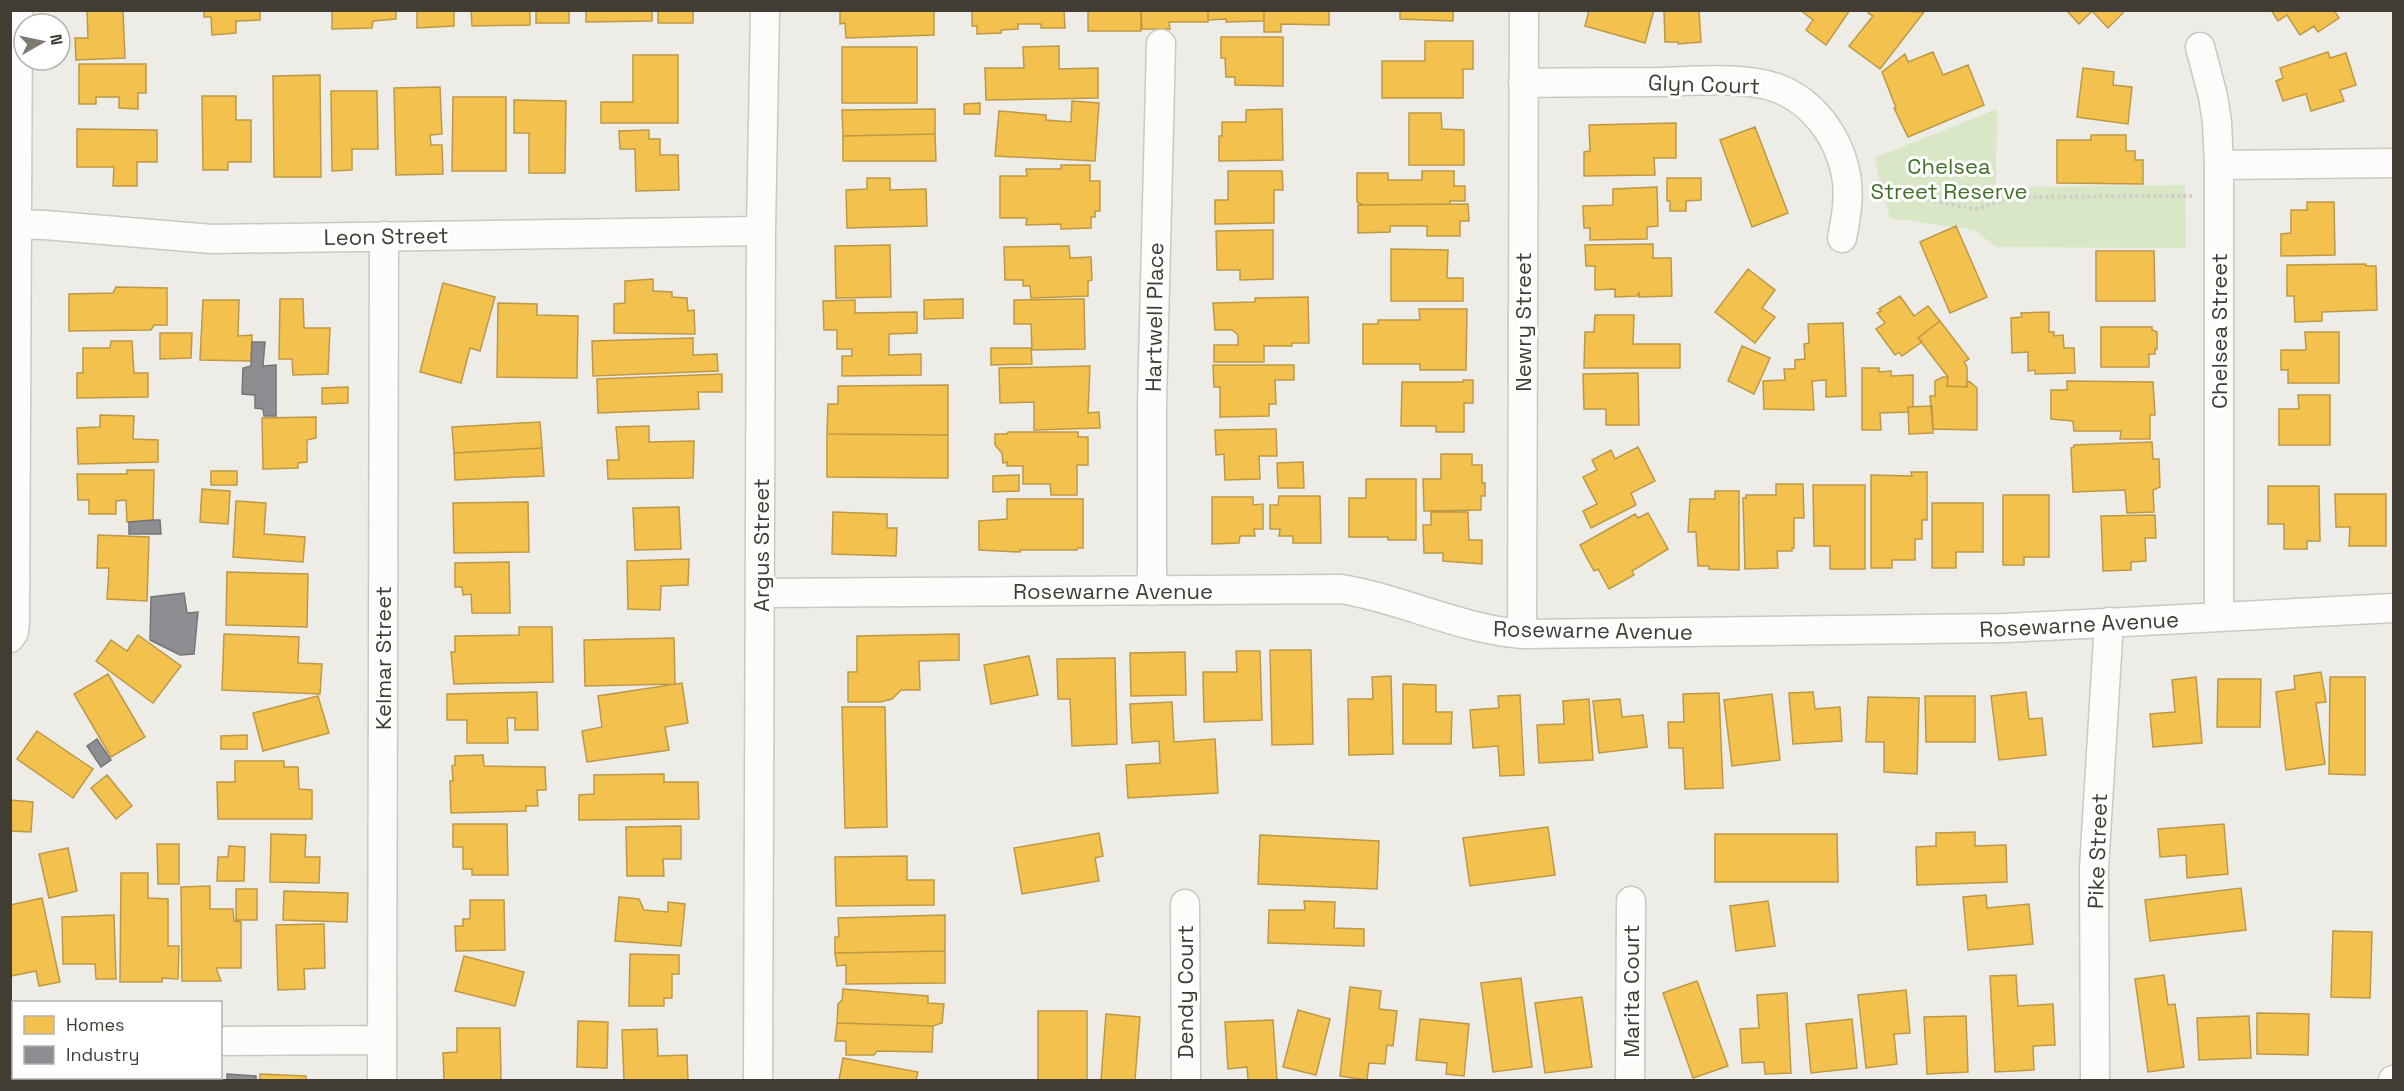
<svg xmlns="http://www.w3.org/2000/svg" width="2404" height="1091" font-family="'Space Grotesk',sans-serif">
<style>
.green{fill:#d9e7c7}
.homes{fill:#f2c14e;stroke:#bd9946;stroke-width:1.5}
.industry{fill:#8d8d92;stroke:#767576;stroke-width:1.5}
.lines{fill:none;stroke-linecap:round;stroke-linejoin:round}
.street-casing{stroke:#cac8c2;stroke-width:31}
.path{stroke:#cecdc9;stroke-width:4;stroke-dasharray:3 3;stroke-linecap:butt}
.street{stroke:#fcfcfb;stroke-width:28}
.labels{text-anchor:middle;stroke-width:6;stroke-linejoin:round;paint-order:stroke}
.street-label{font-size:22px;fill:#423d34;stroke:#fff}
.park-label{font-size:22px;fill:#41702b;stroke:#fff}
</style>
<rect width="100%" height="100%" fill="#eeece6"/>
<!-- green -->
<path class="green" d="M1997,109l-1,78 189,-2 1,63 -190,-1 -22,-17 -84,-12 -16,-60z"/>
<!-- homes -->
<path class="homes" d="M123,10l2,48 -49,2 -1,-22h13l-1,-27z
M204,10h56v10l-24,1v12l-24,2 -1,-18h-7z
M332,10h64v9l-23,2 -1,7 -40,1z
M417,10h37v16l-37,2z
M471,10h59v15l-58,1z
M536,10h33v13h-33z
M586,10h66v11l-66,1z
M658,10h35v13h-35z
M840,10h94v25l-88,3 -1,-15 -5,1z
M972,10h92l1,18h-24v-4h-23v5l-17,1v3l-24,1v-8h-5z
M1088,10h53v21h-53z
M1141,10h67v12h-39l1,7h-28z
M1208,10h56v11l-38,1v-3l-18,1z
M1264,10h65v15l-48,-1v8h-17z
M1400,10h53v11l-53,-2z
M1589,10h65l-9,33 -60,-17z
M1664,10h35l2,32 -23,2v-2h-13z
M1800,10h50l-24,35 -20,-15 7,-10z
M1870,10l54,2 -44,57 -31,-23 24,-30 -5,-3z
M2066,10h55l2,3 -15,15 -16,-17 -13,13z
M2271,10h63l5,8 -21,14 -4,-6 -14,9 -13,-20 -9,6z
M1221,37h62v49l-48,-1v-8h-9l-1,-19h-4z
M1425,41h48v28h-10v29h-81v-37h43z
M1059,46v23l39,-1v30l-112,2 -1,-32h39l-1,-21z
M842,47h75v56h-75z
M1933,52l10,23 25,-10 16,40 -76,32 -14,-29h2l-14,-36 23,-18 3,8z
M2328,52l2,6 16,-5 10,32 -16,5 4,11 -33,10 -5,-17 -23,7 -7,-20 7,-3 -3,-10z
M633,55h45v68h-77v-21h32z
M79,64h67v29h-8v16l-19,-1v-11h-23v7h-17z
M2083,68l31,4 -1,13 19,2 -4,37 -51,-7z
M320,75l1,102h-47l-1,-101z
M440,87l2,47 -12,1 1,10h11l1,29 -47,1 -2,-87z
M331,91h46l1,58h-26v21l-20,1z
M202,96h34v24h15v42h-23v8h-25z
M453,97h53v74h-54z
M514,100l52,1 -1,72h-36v-40h-15z
M1072,101l27,2 -4,58 -100,-5 4,-45 47,4v5l25,2z
M980,103v11h-16v-10z
M935,109v25l-92,2 -1,-26z
M1282,109l1,51 -64,1v-25h3v-14h24v-12z
M1409,113h32l1,16 22,1v35h-55z
M1676,123v35h-22l1,17 -71,1v-24l6,-1 -1,-26z
M1755,127l33,86 -36,14 -32,-87z
M77,129l80,1v32h-20v24h-24l1,-19h-37z
M649,130v9h11v16h18l1,35 -43,1 -1,-42h-15l-1,-18z
M935,134l1,27h-93v-25z
M2091,135h35v16h9v9h8v24l-86,-1v-43h34z
M1061,165h29v16h10v30h-5v6h-4v11l-30,1v-5l-35,1 1,-7h-27v-42h27l-1,-7h35z
M1228,171h54l1,19h-9v33l-59,1v-24h13z
M1422,171h32v15h11v15h-15v3l-87,1 -6,-3v-29h31v7h34z
M867,178h23v12l36,-1 1,37 -80,2 -1,-38 21,-1z
M1667,178h34v22l-15,1v10h-16v-10h-3z
M1657,187l1,39 -11,1v12l-57,1v-12h-6l-1,-22 30,-1v-16z
M2307,202h27l1,53 -54,1v-22l10,-1v-23h16z
M1468,204l1,17h-9v15h-33v-10h-37v6l-32,1v-28z
M1956,226l31,71 -37,16 -30,-71z
M1273,230v49l-33,1v-10h-23l-1,-39z
M1653,244v14h18l1,38 -33,1v-5l-2,4 -22,1v-8l-20,1v-24h-9l-1,-21z
M890,245l1,52 -55,1 -1,-52z
M1069,246l1,12 21,-1 1,23 -4,1v15l-57,2 -1,-12h-7v-6h-18l-1,-33z
M1391,249l57,1 -1,28h16v23h-72z
M2096,251h58l1,50h-59z
M2366,264v2h10l1,44 -55,2v9l-27,1 -1,-26h-7v-31z
M1748,269l27,21 -13,18 13,9 -20,26 -40,-31z
M653,279v12l19,1v5l15,1 1,13 6,-1 1,24 -81,-1v-29l11,-1v-22z
M443,283l52,14 -15,54 -10,-3 -9,35 -41,-11z
M116,287l51,1v37h-13l-3,5 -82,1v-37l44,-1z
M1900,296l14,20 14,-10 12,15 -22,17 4,4 -20,14 -3,-4 -4,3 -19,-26 9,-6 -8,-10 4,-2 -2,-2z
M1308,297l1,46h-17v3h-28v16h-50v-17h24v-10l-6,-5h-17l-2,-27 42,-1v-4z
M280,299h23l1,29h26l-2,46 -35,1 -1,-16h-13z
M963,299v19l-39,1v-19z
M1084,299l1,50 -53,1 -1,-26h-17v-24z
M203,300h36l-1,36 14,-1 -1,26 -51,-1z
M855,300v13l62,-1v21l-28,1v21l32,-1v21l-79,1v-20h10v-7h-15v-19h-13l-1,-29z
M498,303l39,1v11l41,1 -1,62 -80,-1z
M1419,309h48l-1,61h-46v-6h-57v-40h15v-4h42z
M2049,312v20h5v4l9,-1 1,13h10l1,25 -40,1v-4l-7,1v-19l-16,1 -1,-35 11,-1 -1,-4z
M1595,315h39l-1,29h47v24h-96l1,-36h9z
M1940,321l29,38 -5,3 3,5v20l-20,-1 1,-9 -30,-39z
M1843,323l3,73 -20,1v-17l-14,1 2,29 -50,-1 -1,-28 22,-1 -1,-11h11v-9l10,-1 -1,-15 5,-1 -1,-19z
M2101,327h51v3l5,2v17h-2v5h-6v13h-48z
M2305,332h34v51h-51v-13h-7v-20h25z
M160,333h32l-1,25 -31,1z
M693,338v17l24,-1 1,17 -125,5 -1,-35z
M111,341h21l2,32h14v24l-71,1v-25h6v-25h27z
M1742,346l28,12 -16,36 -26,-13z
M991,348h40l1,16 -41,1z
M1213,365h81v15h-19l1,24h-7v12l-49,1v-30h-6z
M1090,366l-2,47 11,-1 1,16 -66,2v-28l-34,1 -1,-35z
M1862,368h17v4l12,-1v5l22,-1v32h-5l1,5 -29,1 1,17h-19z
M1638,373l1,52h-33v-16h-22l-1,-35z
M722,374v18h-24l1,17 -101,4 -1,-34z
M1943,377h5l-1,9 20,1v-6l3,1 7,6v42l-44,-1 -3,-33h5v-15z
M1463,380h10v23h-9v29h-28v-6h-35l1,-44h61z
M2067,381l86,1 2,33h-5v24h-30l1,-8h-47l-1,-10 -22,-2v-29h16z
M948,385v50l-121,-1 1,-30h10v-18z
M348,387v16l-26,1v-16z
M2298,395h32v50h-51v-36h20z
M1932,406l1,27 -24,1 -1,-27z
M100,415l34,1 -1,23 25,1v22l-80,2 -1,-36 23,-1z
M316,417v21l-9,2v22l-9,1v5l-35,1 -1,-51z
M540,422l2,26 -88,5 -2,-26z
M649,426v16l45,-1 -1,37 -85,1 -1,-19h12l-3,-33z
M1276,429l1,27h-18l1,23 -35,1 -1,-26 -8,1 -1,-25z
M1008,432h70v5h10v28h-11v30h-26l-1,-11h-27v-18h-16v-4l-4,1 -1,-10 -7,-8v-11h12z
M827,434l121,1v43l-121,-1z
M2152,442l1,17h6l1,28 -7,3 1,22 -27,1 -2,-23 -52,2 -2,-44 3,-1v-2z
M1638,447l17,34 -24,12 5,12 -45,23 -8,-17 14,-7 -14,-27 14,-7 -5,-10 19,-10 4,9z
M542,448l2,28 -89,4 -1,-27z
M1441,454h31v11h10v18h3v13h-4v14l-57,1 -1,-32h18z
M1303,462l1,26h-26l-1,-25z
M127,470h27l-1,52h-26l-1,-22 -10,1v13h-27v-14h-11l-1,-26h50z
M211,471h26v14h-26z
M1911,472h16v48h-5v19h-7v21h-23v8h-21v-93l41,1z
M1019,475v16l-26,1v-16z
M1366,479h50v61h-28v-3h-39v-39h17z
M1776,484h27l1,34h-10v30h-2v3h-15l1,17 -33,1 -2,-71h3v-3h30z
M1813,485h52v84h-35v-23h-16z
M2268,486h51l1,55h-13v8h-23v-25h-16z
M202,489l28,2 -2,33 -28,-2z
M1715,491h24v79l-30,-1v-3h-11l-2,-34h-8l2,-33h25z
M2335,494h51v52h-37l1,-19h-14z
M2003,495h46v62h-25v8h-21z
M1279,496h41l1,47h-28v-7h-14l1,-7h-10v-24h8z
M1212,497h41v8l10,-1v25h-9l1,7h-15l-1,7 -27,1z
M1007,499h76v49h-5l-1,2h-57v2l-41,-2v-29l28,-2z
M236,501l30,2 -2,31 41,3 -2,25 -70,-5z
M528,502l1,50 -75,1 -1,-50z
M1932,503h51v49h-27v16h-24z
M679,507l2,42 -46,1 -2,-42z
M833,512l54,2v14h10l-1,28 -64,-2z
M1431,512h37l1,28h13v24l-39,-3v-8h-19l-1,-28h8z
M1648,513l20,36 -36,22 2,4 -25,14 -11,-20 -4,2 -14,-26 55,-31 3,4z
M2155,515l1,23h-11l1,23 -15,1v8l-28,1 -2,-55z
M98,535l51,2 -2,64 -40,-2 2,-31h-12z
M689,559l-1,26 -27,1 -1,24 -32,-1 -1,-48z
M509,562l1,51h-38l-1,-19 -8,1 -1,-8h-7v-24z
M227,572l81,2 -1,53 -81,-2z
M519,627h33l1,55 -99,2 -3,-32h4v-16l64,-1z
M224,634l75,3 -1,26 24,1 -2,30 -98,-4z
M959,634v26l-40,1 1,29h-19l-9,9 -12,3h-32v-30h9v-36z
M138,635l43,31 -28,37 -57,-42 15,-21 16,11z
M674,638l1,46 -90,2 -1,-46z
M1270,650h41l2,94 -41,1z
M1236,651h24l2,69 -58,2 -1,-50h34z
M1185,652l1,43 -55,1 -1,-43z
M1029,656l9,39 -47,9 -7,-39z
M1115,658l2,86 -45,2 -2,-47h-12l-1,-40z
M2321,672l5,30 -10,1 9,61 -39,6 -10,-78 19,-3 -1,-13z
M108,674l37,63 -34,20 -37,-63z
M1391,676l2,78 -44,1 -1,-56h25l-1,-22z
M2196,677l6,66 -49,4 -3,-33 25,-2 -3,-32z
M2330,677h35v98l-36,-1z
M2218,679h43l-1,48h-43z
M682,683l6,40 -23,4 4,23 -82,12 -5,-31 20,-4 -4,-31z
M1403,684l33,1v27h16l-1,32h-48z
M537,692l1,38h-23v-12h-8l1,25h-41v-23h-20v-26z
M1813,692l2,17 25,-2 2,34 -49,3 -4,-51z
M2026,692l3,27 13,-1 4,37 -47,5 -8,-64z
M1719,693l4,95 -38,1 -2,-41h-14l-1,-26h16l-1,-28z
M1772,694l8,66 -48,6 -8,-66z
M1520,695l4,80 -24,1 -2,-30 -25,2 -3,-38 29,-2 -1,-12z
M318,696l11,37 -66,18 -10,-38z
M1925,696h50v46h-49z
M1868,697l51,1 -2,76 -33,-2v-30h-18z
M1589,699l4,61 -54,3 -2,-38 27,-1 -1,-23z
M1620,699l2,18 21,-2 4,32 -48,6 -6,-52z
M1172,702l2,40 41,-3 3,54 -90,5 -2,-33 34,-2 -1,-22 -27,2 -2,-39z
M842,707h43l2,120 -42,1z
M37,731l56,38 -20,29 -56,-39z
M247,735v14h-26v-13z
M483,755l1,11 61,1 1,23h-9l1,16h-12v5l-75,2 -1,-32h3l-1,-15 3,-1v-9z
M235,761h49v6h14l1,22 13,1v29h-94l-1,-37h18z
M664,774v8h34l1,37 -120,1v-25l15,-1v-19z
M107,775l25,31 -16,13 -25,-31z
M10,800l23,2 -2,30 -21,-1z
M453,824h54l1,51h-36v-6h-9v-22h-10z
M2224,824l4,50 -41,4 -1,-23 -26,2 -2,-28z
M681,826v33h-18l1,17h-37l-1,-49z
M1548,827l7,48 -85,11 -7,-48z
M1975,832v14l31,-1 1,37 -90,3 -1,-38 20,-1v-13z
M1099,833l4,23 -8,2 4,23 -77,13 -8,-46z
M271,834l35,1 -1,22h15l-1,26 -49,-1z
M1715,834h122l1,48h-123z
M1260,835l119,6 -2,48 -119,-5z
M157,844h22v40h-21z
M229,846l16,1 -1,34h-27l1,-24h10z
M68,848l9,43 -28,7 -10,-44z
M907,856v24h27v25l-98,1 -1,-49z
M121,873h27v25l20,1v47h11l-1,33 -16,-1v4h-42z
M210,886v23h23l1,12 7,1v46h-25l5,13h-39l-1,-94z
M2241,888l5,42 -96,11 -5,-41z
M236,889h21v31h-21z
M284,891l64,2 -1,29 -64,-2z
M1986,895l1,13 42,-4 4,40 -65,6 -5,-53z
M619,897l20,2 5,11 24,2v-10l17,2 -4,42 -66,-5z
M42,898l18,84 -21,4 -3,-15 -25,5 -1,-71z
M470,900h34l1,50 -49,1 -1,-25h8v-7h7z
M1304,901l31,1 -1,26 30,1v17l-96,-3 1,-33h36z
M1768,901l7,45 -39,5 -6,-45z
M114,915l2,64h-20l-1,-15h-32l-1,-47z
M945,915v36l-110,2v-16h4l-1,-19z
M324,924l1,44 -21,1 1,20 -27,1 -2,-65z
M2333,931l39,1 -2,66 -39,-1z
M945,951v32l-99,1v-19l-9,1 -2,-13z
M630,954l49,1v19h-7v24h-8v8h-35z
M464,956l60,16 -9,34 -60,-15z
M2016,975l2,31 35,-2 2,41 -22,1 1,24 -39,2 -5,-96z
M2164,975l4,30 7,-1 9,63 -36,5 -13,-93z
M1521,978l11,89 -39,5 -12,-89z
M1697,981l31,85 -35,12 -30,-85z
M1350,987l31,4 -2,18 18,2 -4,35 -6,-1 -2,19 -16,-1 -2,17 -27,-4z
M843,989l85,7v7l16,1 -2,19 -9,3 -96,-3 1,-19 4,-4z
M1906,990l4,43 -16,1 3,30 -31,4 -8,-73z
M1787,993l4,80 -26,1 -1,-12 -22,1 -2,-34 19,-1 -2,-33z
M1582,997l10,70 -47,6 -10,-70z
M1298,1010l32,9 -14,56 -33,-8z
M1038,1011h49v69h-49z
M2257,1013l52,1 -1,41 -51,-1z
M1106,1014l34,3 -5,63h-34z
M1966,1016l2,56 -41,2 -3,-57z
M2249,1016l2,42 -52,2 -2,-42z
M1420,1019l49,5 -5,52 -18,-2 1,-11 -31,-3z
M1852,1019l5,49 -46,5 -5,-49z
M1273,1020l4,60h-29l-1,-13 -19,2 -3,-47z
M578,1021l30,1 -1,46 -30,-1z
M837,1023l96,3 -1,26 -55,-1 -3,4h-28v-14h-11z
M457,1028h43l1,52h-57l-1,-27 14,-1z
M657,1029l1,27 29,-1 1,25h-64l-2,-50z
M843,1058l75,14 -2,8h-77z
M260,1074l46,2v4h-46z"/>
<!-- industry -->
<path class="industry" d="M252,342h13l-2,24 13,-1v51h-12l-1,-7 -8,-1v-13l-13,-1 1,-26 8,-2z
M153,520h7l1,14h-32v-12z
M184,593l3,20 11,-1 -4,42 -14,1 -30,-15 1,-43z
M97,739l14,21 -10,7 -14,-21z
M227,1074l29,2v4h-29z"/>
<g class="lines">
<!-- street casing -->
<g class="street-casing">
<path id="street" d="M2200,47l13,49 4,26 2,43v452
M1523,83c46,-1 92,-1 138,-1 31,-1 64,-4 96,1 47,7 80,46 89,92 4,21 0,43 -4,63
M2219,165l175,-2
M10,224l35,1 167,14 549,-8
M1152,591v-186l9,-361
M761,593l580,-4c62,10 118,40 181,45l484,-6 388,-20
M1522,634l2,-624
M10,638l4,-6 1,-10 3,-612
M1185,904l1,176
M220,1041l162,-1
M382,1080l2,-844
M758,1080l3,-849 4,-221
M1630,1080l1,-179
M2095,1080l-1,-212 15,-246
M2393,1080h1"/>
</g>
<!-- path -->
<path class="path" d="M1877,182l60,20 40,7 34,-11 19,-1 162,-1"/>
<!-- street -->
<use href="#street" class="street"/>
</g>
<g class="labels">
<!-- street labels -->
<g class="street-label">
<text transform="translate(1704 84) rotate(2)" y="8">Glyn Court</text>
<text transform="translate(386 236) rotate(-1)" y="8">Leon Street</text>
<text transform="translate(1154 317) rotate(-89)" y="8">Hartwell Place</text>
<text transform="translate(1523 322) rotate(-90)" y="8">Newry Street</text>
<text transform="translate(2219 331) rotate(-90)" y="8">Chelsea Street</text>
<text transform="translate(761 545) rotate(-90)" y="8">Argus Street</text>
<text x="1113" y="599">Rosewarne Avenue</text>
<text transform="translate(2079 624) rotate(-3)" y="8">Rosewarne Avenue</text>
<text transform="translate(1593 630) rotate(1)" y="8">Rosewarne Avenue</text>
<text transform="translate(383 658) rotate(-90)" y="8">Kelmar Street</text>
<text transform="translate(2097 851) rotate(-88)" y="8">Pike Street</text>
<text transform="translate(1631 991) rotate(-90)" y="8">Marita Court</text>
<text transform="translate(1185 992) rotate(-90)" y="8">Dendy Court</text>
</g>
<!-- park labels -->
<g class="park-label">
<text x="1949" y="174">Chelsea<tspan x="1949" dy="25">Street Reserve</tspan></text>
</g>
</g>
<!-- border -->
<rect width="2404" height="1091" fill="none" stroke="#423d34" stroke-width="24"/>
<!-- legend -->
<rect x="12" y="1001" width="210" height="78" fill="#ffffff" stroke="#b3b1ae" stroke-width="1.5"/>
<rect x="24" y="1016" width="30" height="18" fill="#f2c14e" stroke="#b3b1ae" stroke-width="1.5"/>
<text x="66" y="1031" font-size="18" fill="#423d34">Homes</text>
<rect x="24" y="1046" width="30" height="18" fill="#8d8d92" stroke="#b3b1ae" stroke-width="1.5"/>
<text x="66" y="1061" font-size="18" fill="#423d34">Industry</text>
<!-- north arrow -->
<g transform="translate(42 42) rotate(81)"><circle r="28" fill="#ffffff" stroke="#b3b1ae" stroke-width="1.5"/>
<path d="M0-4.5L10 22L0 15L-10 22Z" fill="#7e7a72"/>
<text y="-9" font-size="16" font-weight="bold" text-anchor="middle" fill="#423d34">N</text>
</g>
</svg>
